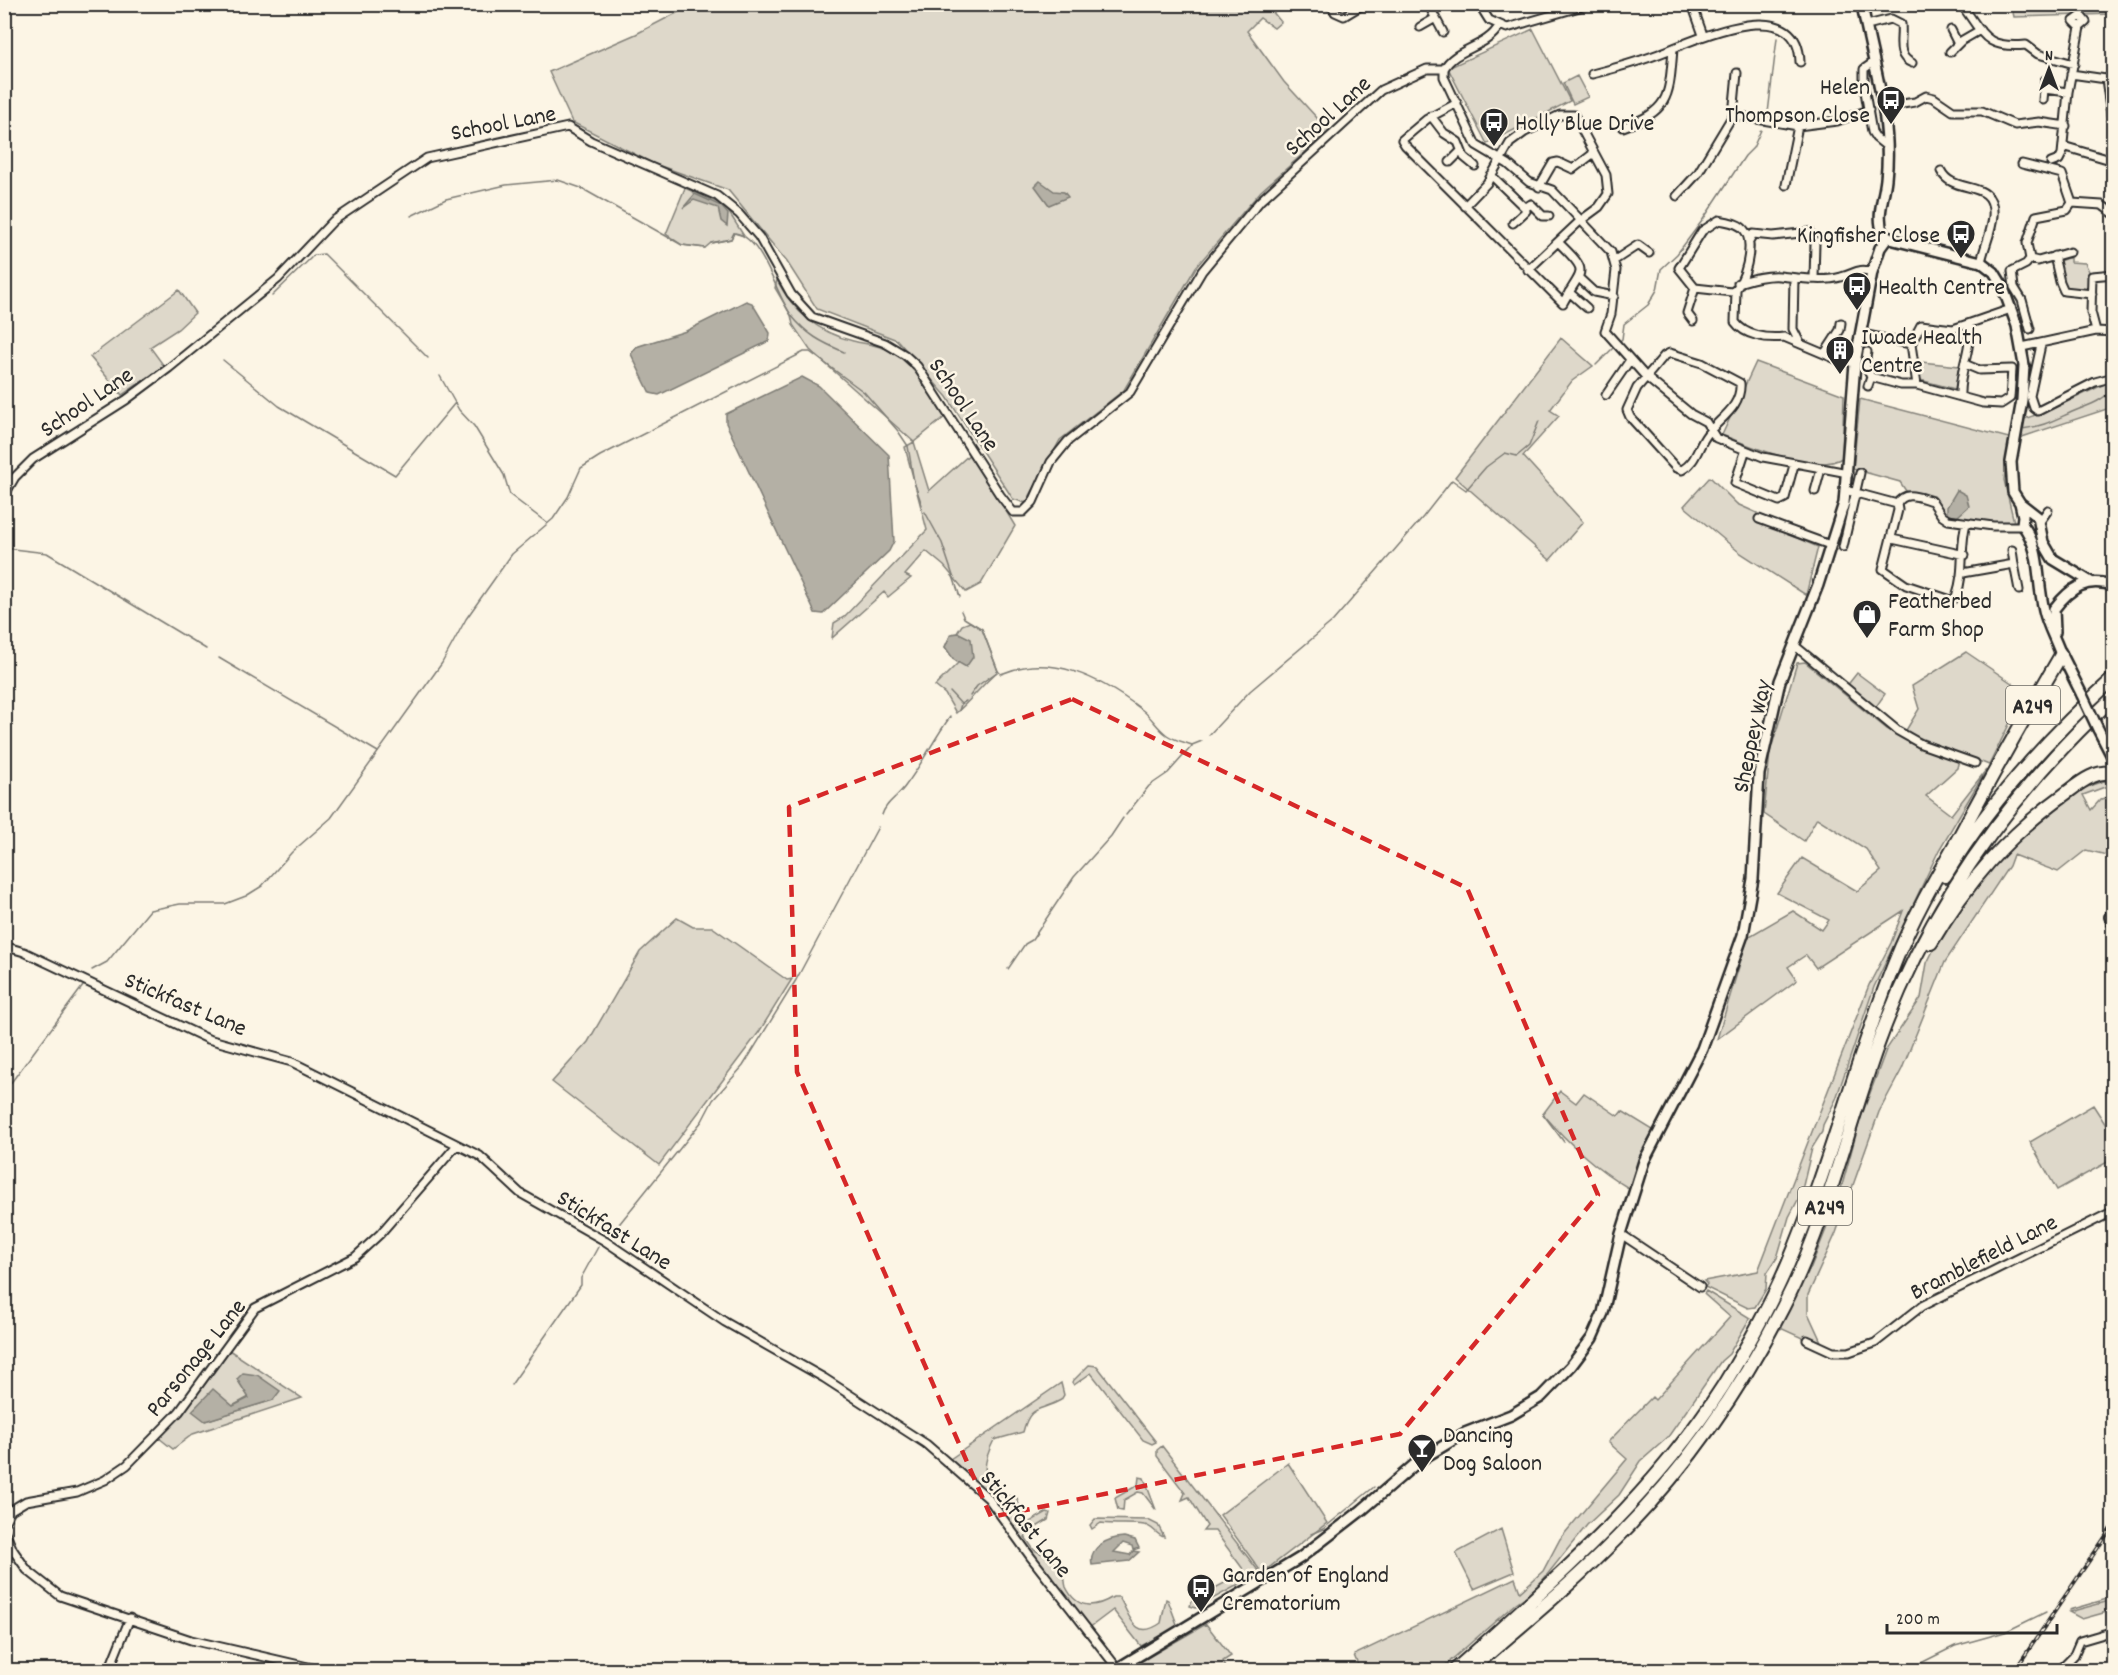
<svg xmlns="http://www.w3.org/2000/svg" width="2118" height="1675" font-family="Dekko,sans-serif">
<style>
.green{fill:#ded8ca;stroke:#84827a;stroke-width:1.5;fill-rule:evenodd}
.water{fill:#b4b0a5;stroke:#7d7b74;stroke-width:1.5}
.lines{fill:none;stroke-linecap:round;stroke-linejoin:round}
.stream{stroke:#7d7b74;stroke-width:1.5}
.street-casing{stroke:#2b2b2b;stroke-width:11}
.secondary-casing{stroke:#2b2b2b;stroke-width:14}
.highway-casing{stroke:#2b2b2b;stroke-width:16}
.street{stroke:#fcf5e5;stroke-width:7}
.secondary{stroke:#fcf5e5;stroke-width:9}
.highway{stroke:#fcf5e5;stroke-width:12}
.rail-casing{stroke:#2b2b2b;stroke-width:4}
.rail{stroke:#fcf5e5;stroke-width:1.5;stroke-dasharray:4.5;stroke-linecap:butt}
.secondary-bridge-casing{stroke:#2b2b2b;stroke-width:14;stroke-linecap:butt}
.secondary-bridge{stroke:#fcf5e5;stroke-width:9}
.marked{fill:none;stroke:#d62828;stroke-width:4.5;stroke-dasharray:12 8;stroke-linejoin:round}
.labels{text-anchor:middle;stroke-width:5;stroke-linejoin:round;paint-order:stroke}
.shield{fill:#fcf5e5;stroke:#6a6863;stroke-width:1.5}
.shield-label{font-size:22px;font-weight:bold;fill:#2b2b2b}
.poi-label{font-size:24px;fill:#2b2b2b;stroke:#fcf5e5;text-anchor:start}
.street-label{font-size:24px;fill:#2b2b2b;stroke:#fcf5e5}
</style>
<rect width="100%" height="100%" fill="#fcf5e5"/>
<filter id="ink" filterUnits="userSpaceOnUse"><feTurbulence type="fractalNoise" baseFrequency=".0167" numOctaves="2"/><feDisplacementMap in="SourceGraphic" scale="12" xChannelSelector="R" yChannelSelector="G"/><feConvolveMatrix kernelMatrix="1 2 1 2 8 2 1 2 1" color-interpolation-filters="sRGB"/></filter>
<g filter="url(#ink)">
<!-- green -->
<path class="green" d="M2024,4l89,1v9l-99,3 -2,-9z
M692,5h575l14,17 -7,6 -14,-10 -13,13 37,51 45,49 -68,60 -65,76 -72,123 -64,50 -34,63 -13,-4 -66,-102 -50,-57 -80,-31 -30,-47 -59,-72 -76,-27 -80,-41 -23,-50 87,-38z
M1533,29l37,72 -83,43 -39,-76z
M1577,76l11,21 -15,7 -10,-21z
M685,188l40,18 19,30 -10,-3 -3,6 -20,4 -6,5 -23,-3 -16,-11z
M2070,257v5l15,1 6,12 -4,15 -21,-1 -7,-28z
M777,280c16,32 40,52 76,61 12,3 25,4 36,9 25,13 41,44 57,66l-32,26 15,49 42,-38 44,73 -34,58 -15,8 -22,-26 -18,-15 -21,24 6,3 -23,19 -4,-5 -52,46 2,-15 10,-6 83,-87 -22,-83 9,-5 -104,-92 -17,-25 -2,-10 -16,-27z
M179,290l16,23 -17,16 -28,18 14,19 -42,29 -32,-38z
M1561,338l32,28 -21,15 -22,29 9,6 -36,40 60,66 -33,38 -95,-83z
M1756,362l88,33 -2,63c-27,17 -92,-13 -120,-23z
M1921,362l38,4 -4,23 -35,-9z
M2113,380v27l-94,31 5,-19 28,-10z
M1860,399l149,39 -5,42 10,42 -17,1 -47,-4 -24,-23 -20,-5 -6,-9 -47,-13z
M1710,477l27,27 20,9 -2,7 63,27 -12,48 -67,-43 -55,-46z
M970,622l12,7 16,42c-16,14 -27,29 -42,42l-11,-19 -10,-8 23,-23 -13,-16 6,-13 6,-1 5,-8z
M1966,652l59,40 -36,73 -84,-33 14,-23 -7,-23z
M1805,662l82,67 32,17 40,14 -2,8 -31,28 25,19 35,-45 -47,80 -65,137 -38,112 -13,26 -1,7 -10,16 -11,46 -12,23 -12,41 -10,15 -1,16 -11,18 -7,1 -43,-21 2,-3 -3,-3 54,-10 111,-286 22,-42 12,-32 -87,57 -10,-13 -18,12 9,13 -80,59 31,-102 45,-26 29,19 7,-10 -52,-27 25,-35 55,33 24,-20 -15,-22 -49,-31 -13,23 -40,-27 6,-62 27,-89z
M1857,673l28,21 -12,17 -27,-24z
M2104,781l9,3 -30,11 8,15 10,-11 8,-2 4,15v75l-2,-31 -25,-6 -28,22 -45,-17 -4,11 -64,96 -43,107 -23,43 -43,121 -28,62v18l16,35 -46,-21 33,-60 18,-45 12,-33 19,-69 26,-70 35,-52 6,-35 10,-20 5,-4c10,-15 17,-33 29,-48 31,-41 83,-96 133,-110z
M677,918l16,9h19l75,53 5,-1 -33,53 -100,133 -107,-83 36,-40 52,-90z
M1560,1091l16,12 8,-10 34,23 4,-5 31,19 -23,59c-35,-21 -60,-44 -87,-75z
M2093,1105l20,31v23l-56,31 -27,-48z
M1706,1291l44,27 -21,36 -8,7 -53,76 -27,24 -22,34 -32,30 -53,66 -18,12 -76,67h-80l-6,-15 161,-77 5,14 23,-21 17,-32 67,-80 -19,-17 44,-45 3,3 75,-83 -26,-23z
M229,1350l73,48 -109,36 -20,15 -14,-11zM237,1379l36,21 -68,21 44,-24z
M1089,1365l8,1 59,76 -4,2 -9,-4 -52,-67 -17,12 -2,-3z
M1061,1383l3,12 -3,5c-21,12 -31,4 -38,32l-29,8c-15,29 -13,51 23,58l6,21 7,3 17,-10 3,1 -2,7 -18,11 -5,6 9,13c10,4 20,10 27,19 5,6 3,12 5,18 11,23 29,21 47,10h6c10,15 14,46 42,26l5,-24 2,1 10,27 -37,19 -28,-36 -24,18 -99,-131 -40,-38z
M1162,1446l98,127 -64,35 -6,-2 2,-6 46,-24 5,-7 -28,-38h-12l4,-5 -18,-29 -7,3 3,-7 -28,-37v-6z
M1288,1463l39,60 -65,50 -42,-58z
M1139,1477l5,1 12,32 -13,-17 -5,-1 -14,8 -1,11 -5,-1 -3,-12 23,-13z
M1095,1519l53,1 10,5 6,12c-8,-2 -11,-11 -20,-12 -12,-2 -28,0 -43,-2l-9,6 -2,-4z
M1501,1529l13,43 -40,17 -18,-36z
M2113,1600l-1,21 -5,-9 -25,7 -13,-7z
M1206,1624l25,32 -8,5 4,9h-101z"/>
<!-- water -->
<path class="water" d="M1040,181l14,10 10,1 4,5 -19,8 -14,-19z
M695,194l26,12 7,8 -1,12 -6,-5 -3,-13 -24,-8 -11,8z
M746,301l6,2 18,30 -1,8 -110,54 -9,-2 -19,-39 5,-7 50,-16z
M802,377l17,9 70,69 5,86 -5,10 -66,63 -8,-1 -89,-190v-9z
M1957,490l9,5 3,11 -12,11 -10,-2v-8z
M959,633l12,6 2,18 -7,10 -12,-7 -9,-13 6,-13z
M243,1373l14,2 23,16 -7,9 -68,21 -13,-10 21,-22 20,17 16,-8 -12,-19z
M1124,1537l11,3 4,8 -6,2 -1,-4 -9,-3 -9,9 16,3 3,-4 6,1 -10,9 -37,4c-4,-19 17,-27 32,-28z"/>
<g class="lines">
<!-- stream -->
<path class="stream" d="M1768,113l9,-75
M411,216l35,-17 60,-14 52,-5 23,8 101,57 23,3
M711,243l20,-4 3,-6c28,2 42,62 57,82 16,20 30,27 53,37
M272,296l42,-41 10,-1 104,104
M1618,343l4,-4 2,-15 24,-19 9,-15 4,-21 16,-15 25,-33 43,-65 8,-8 8,-18
M223,360l56,46 116,69 60,-72
M1596,365l19,-19
M440,376l19,34 15,16 30,49 6,20 37,28
M2111,407l3,-1
M2022,429c22,-3 30,-8 50,-17 21,-9 23,-7 42,-23
M925,512l17,31 18,54
M4,548l43,5 159,96
M961,611l3,7 18,11 16,42 3,3c50,-22 99,4 140,35 10,7 16,19 26,26 7,5 17,7 25,10l10,-4
M219,658l159,94
M950,692l11,12
M970,696l7,-10 20,-14
M959,711l2,-7 5,-3
M1209,735l41,-44 83,-70 90,-104 29,-37 14,10 20,-23 19,-14 12,3 12,-10 10,-25
M882,815c3,-12 17,-19 24,-30 16,-21 28,-46 44,-68
M1126,815l23,-29 19,-13 24,-27
M1008,969l17,-25 7,-4 42,-63 37,-41 12,-18
M92,970l15,-8 43,-52 30,-6h45l21,-8 16,-10 30,-34 39,-34 111,-155 24,-44 46,-65 41,-35 15,-22 13,-29 19,-12 204,-104h6l54,40 34,39 10,15 6,36 8,23
M4,1092l79,-106
M1543,1114l21,28
M612,1233l90,-112 11,-21 30,-34 53,-86 82,-153
M511,1385l70,-100v-7l17,-31
M1311,1534l12,-5 51,-42
M2069,1610l45,-13
M1907,1670l48,-24 50,-14 41,-20"/>
<!-- street casing -->
<g class="street-casing">
<path id="street" d="M1331,4l4,8 9,4 15,-9 10,-3
M1408,4h8
M1428,4l15,28
M1479,4l10,16 18,8 83,-24
M1692,4l11,31
M1961,4c23,30 23,45 65,41l12,9 36,10
M2081,16l5,6 -6,5 -6,-6z
M1867,25l24,-6 10,5c2,14 -6,32 11,39
M1420,27l14,-8
M1951,30l7,14
M1950,52l11,-11 19,-11
M1874,62l-10,7v17l8,46 4,6 10,8
M1444,69v8l32,68 32,19 21,18 23,8 59,62 5,18 -5,44 -6,17 41,46 45,37 15,8 10,16 47,19 85,16
M1444,69c11,-21 43,-21 55,-43
M1592,74c28,-7 57,-15 84,-27 46,-19 122,-47 124,15
M2071,74l35,5 8,57
M2106,79l8,-5
M2044,89l24,3
M2043,100l2,-20
M1457,103l-30,16 -25,21 3,5 158,158c19,-35 28,-29 -5,-61
M1884,107l31,-5 11,-6 8,2 19,13h29l33,14 24,-3 27,4
M1733,115l65,11 39,-5 32,-11
M1431,116l13,17 14,9 6,15 11,9
M1623,127c48,-17 46,-31 50,-78
M2063,146l51,15
M1450,162l11,-11
M2051,163l8,-3 3,-6 6,-62 12,-65
M2022,164l40,10 10,29
M1941,171c12,25 55,6 52,45 -1,16 -9,31 -12,46
M1491,175l34,33 1,3 -13,12
M1786,185l12,-59
M1539,187l14,-24 5,-1 15,7 21,-16
M1677,196l21,-23 35,-58 4,-42
M1465,206l22,-23 23,-40 15,-11 35,-17h14l32,60 2,19 -9,13 -19,14 -52,49
M1525,208l6,-4 12,12h6
M1719,220c9,2 21,3 26,11 10,13 0,54 -13,61l-37,-4 -16,-20 23,-37z
M1749,241l4,-7 20,2 37,-4 5,11 -1,35
M2054,256l6,26 4,9 28,3
M2030,259l-3,-16 9,-27 31,-6 5,-7 30,2 12,9
M1615,260l23,-15 11,8
M1794,278l-1,51 7,14
M1580,279l14,13 20,4
M1738,283c14,-4 27,-8 42,-7 19,2 43,6 61,1 13,-3 18,-10 31,-5
M1736,290l-1,32c10,14 32,17 49,15l52,22 19,4
M1569,292l18,16
M1693,321l-6,-8 8,-25
M2030,329l-8,-29 -8,-13 -2,-16 14,-7 4,-5 8,2 32,-9
M2096,331l18,1
M1862,334l49,10
M2041,345l-11,51 4,12 4,3 57,-29 19,-5
M2022,347l74,-16 -5,-19 1,-36 22,-2
M1867,352l-2,13 6,12 -3,9
M1670,353l32,10 38,20c2,25 -22,36 -34,53 -9,13 -10,26 -24,34l-6,-2 -46,-51 -3,-7 10,-22 27,-32z
M1825,353l15,-23 1,-7
M1871,377l30,8h16l66,18 18,1 9,-6 2,-29 -33,1 -12,-5
M1917,385l-6,-41 10,-19 32,4 58,-20
M1606,395l24,-35
M1960,395c-1,-24 12,-45 9,-70
M1745,452l-10,31 44,18 6,-3 9,-33
M1845,490l52,14
M1815,491l6,-22
M4,496l11,-19 18,-18 93,-59 43,-32 109,-89 55,-58 94,-63 141,-31 23,14 126,55 22,18 20,23 32,57 21,23 73,26 20,12 12,11 83,129 13,17h10l10,-10 18,-40 17,-21 62,-49 72,-121 58,-70 121,-111 46,-21h17
M1759,519l71,26
M1966,523c-7,27 0,45 -10,74l-5,3 -45,-15 -23,-16 15,-59 -1,-6c8,-14 21,-7 35,-3l10,15 6,4 45,6h30
M2039,523l9,-13
M1892,539l73,16
M1843,547l17,-74
M2012,550l2,14
M1963,573l51,-9 5,26
M1794,645l104,86 23,13 54,19
M4,946l20,6 184,87 84,23 188,94 40,37 85,48 120,81 99,56 102,66 62,54 42,58 88,113
M1621,1234l79,53
M1807,1340l26,12h16l26,-9 47,-37 192,-95
M4,1523l7,-13 15,-9 51,-9 28,-12 22,-15 52,-53 76,-104 100,-51 25,-23 77,-89
M4,1530l9,20 14,20 33,26 131,44 130,30
M109,1670l21,-52
M2059,1670l15,-15 6,-14 34,-10"/>
</g>
<!-- secondary casing -->
<g class="secondary-casing">
<path id="secondary" d="M1862,4c10,59 31,115 24,175 -2,19 -10,36 -3,54l11,7 87,22 13,10 8,13 15,41 7,39 -2,35 -11,62 2,30 7,11 3,13 -1,8c20,26 14,54 22,86 3,15 12,30 17,45
M2020,503l18,14 5,25 10,17 38,23
M2055,632l-1,-23c16,-21 33,-33 60,-23
M2060,651l22,44
M2098,729l16,31
M2114,909l-4,8 4,9
M1115,1670l185,-112 62,-48 58,-50 45,-27 46,-18 30,-18 30,-31 21,-28 11,-25 18,-79 23,-73 58,-112 41,-114 10,-56 6,-105 21,-93 38,-96 26,-82 11,-140 17,-91 8,-24 8,-11"/>
</g>
<!-- highway casing -->
<g class="highway-casing">
<path id="highway" d="M1945,876c45,-75 104,-139 169,-198
M1931,943c36,-61 77,-108 134,-149 15,-11 29,-24 49,-21
M1455,1670c97,-87 197,-173 268,-284 24,-39 47,-80 65,-122 42,-98 67,-203 107,-302 17,-43 40,-83 63,-123 33,-62 68,-124 103,-184
M1470,1670c49,-43 100,-84 146,-131 68,-68 123,-146 167,-232 43,-83 63,-175 95,-263 49,-135 131,-250 236,-347"/>
</g>
<!-- street -->
<use href="#street" class="street"/>
<!-- secondary -->
<use href="#secondary" class="secondary"/>
<!-- highway -->
<use href="#highway" class="highway"/>
<!-- rail casing -->
<g class="rail-casing">
<path id="rail" d="M2015,1670l99,-146"/>
</g>
<!-- rail -->
<use href="#rail" class="rail"/>
<!-- secondary-bridge casing -->
<g class="secondary-bridge-casing">
<path id="secondary-bridge" d="M2082,695l16,34"/>
</g>
<!-- secondary-bridge -->
<use href="#secondary-bridge" class="secondary-bridge"/>
</g>
</g>
<!-- marked area -->
<path class="marked" d="M1072,699l395,189 131,307 -198,239 -409,83 -194,-445 -8,-265z"/>
<!-- icons -->
<defs>
<g id="bus-pin" transform="scale(1.5)"><path d="M0 17L-7.5 6A9.5 9.5 0 1 1 7.5 6Z" fill="#2b2b2b" stroke="#fcf5e5"/><path d="M-5-6H5V4H4V6H2V4H-2V6H-4V4H-5ZM-3.5-4V0h7V-4ZM-3.5 1.2v1.5H-2V1.2ZM2 1.2v1.5H3.5V1.2Z" fill="#fff"/></g>
<g id="building-pin" transform="scale(1.5)"><path d="M0 17L-7.5 6A9.5 9.5 0 1 1 7.5 6Z" fill="#2b2b2b" stroke="#fcf5e5"/><path d="M-4-6H4V6H1V3H-1V6H-4ZM-2.5-4.3h1.7v1.8h-1.7ZM.8-4.3h1.7v1.8H.8ZM-2.5-1h1.7V.8h-1.7ZM.8-1h1.7V.8H.8Z" fill="#fff"/></g>
<g id="shop-pin" transform="scale(1.5)"><path d="M0 17L-7.5 6A9.5 9.5 0 1 1 7.5 6Z" fill="#2b2b2b" stroke="#fcf5e5"/><path d="M-5-2.5h2.3a2.7 3.5 0 0 1 5.4 0H5L5.5 6h-11ZM-1.5-2.5h3a1.5 2.3 0 0 0-3 0Z" fill="#fff"/></g>
<g id="bar-pin" transform="scale(1.5)"><path d="M0 17L-7.5 6A9.5 9.5 0 1 1 7.5 6Z" fill="#2b2b2b" stroke="#fcf5e5"/><path d="M-6-5H6L.8 .8V4.5H3.5V6h-7V4.5H-.8V.8Z" fill="#fff"/></g>
</defs>
<g fill-rule="evenodd">
<use href="#bus-pin" x="1891" y="100"/>
<use href="#bus-pin" x="1494" y="122"/>
<use href="#bus-pin" x="1961" y="234"/>
<use href="#bus-pin" x="1857" y="286"/>
<use href="#building-pin" x="1840" y="350"/>
<use href="#shop-pin" x="1867" y="614"/>
<use href="#bar-pin" x="1422" y="1448"/>
<use href="#bus-pin" x="1201" y="1588"/>
</g>
<g class="labels">
<!-- shield labels -->
<g class="shield">
<rect x="2006" y="686" width="54" height="38" rx="4.5"/>
<rect x="1798" y="1187" width="54" height="38" rx="4.5"/>
</g>
<g class="shield-label">
<text x="2033" y="713">A249</text>
<text x="1825" y="1214">A249</text>
</g>
<!-- poi labels -->
<g class="poi-label">
<text x="1870" y="94" text-anchor="end">Helen<tspan x="1870" dy="28">Thompson Close</tspan></text>
<text x="1515" y="130">Holly Blue Drive</text>
<text x="1940" y="242" text-anchor="end">Kingfisher Close</text>
<text x="1878" y="294">Health Centre</text>
<text x="1861" y="344">Iwade Health<tspan x="1861" dy="28">Centre</tspan></text>
<text x="1888" y="608">Featherbed<tspan x="1888" dy="28">Farm Shop</tspan></text>
<text x="1443" y="1442">Dancing<tspan x="1443" dy="28">Dog Saloon</tspan></text>
<text x="1222" y="1582">Garden of England<tspan x="1222" dy="28">Crematorium</tspan></text>
</g>
<!-- street labels -->
<g class="street-label">
<text transform="translate(1327 115) rotate(-42)" y="8">School Lane</text>
<text transform="translate(503 122) rotate(-11)" y="8">School Lane</text>
<text transform="translate(86 401) rotate(-34)" y="8">School Lane</text>
<text transform="translate(965 404) rotate(56)" y="8">School Lane</text>
<text transform="translate(1751 736) rotate(-78)" y="8">Sheppey Way</text>
<text transform="translate(186 1003) rotate(23)" y="8">Stickfast Lane</text>
<text transform="translate(615 1229) rotate(32)" y="8">Stickfast Lane</text>
<text transform="translate(1983 1256) rotate(-27)" y="8">Bramblefield Lane</text>
<text transform="translate(195 1357) rotate(-51)" y="8">Parsonage Lane</text>
<text transform="translate(1027 1523) rotate(51)" y="8">Stickfast Lane</text>
</g>
</g>
<!-- margin -->
<rect width="2118" height="1675" fill="none" stroke="#fcf5e5" stroke-width="24"/>
<rect x="12" y="12" width="2094" height="1651" fill="none" stroke="#2b2b2b" stroke-width="2" filter="url(#ink)"/>
<!-- north arrow -->
<g transform="translate(2049 69)" stroke="#fcf5e5" stroke-width="4.5" paint-order="stroke">
<path d="M0-4.5L10 22L0 15L-10 22Z" fill="#2b2b2b"/>
<text y="-9" font-size="16" font-weight="bold" text-anchor="middle" fill="#2b2b2b">N</text>
</g>
<!-- scale -->
<path d="M1887 1624v9h170v-9" fill="none" stroke="#2b2b2b" stroke-width="3"/>
<text x="1896" y="1624" font-size="18" fill="#2b2b2b" stroke="#fcf5e5" stroke-width="4.5" paint-order="stroke">200 m</text>
</svg>
